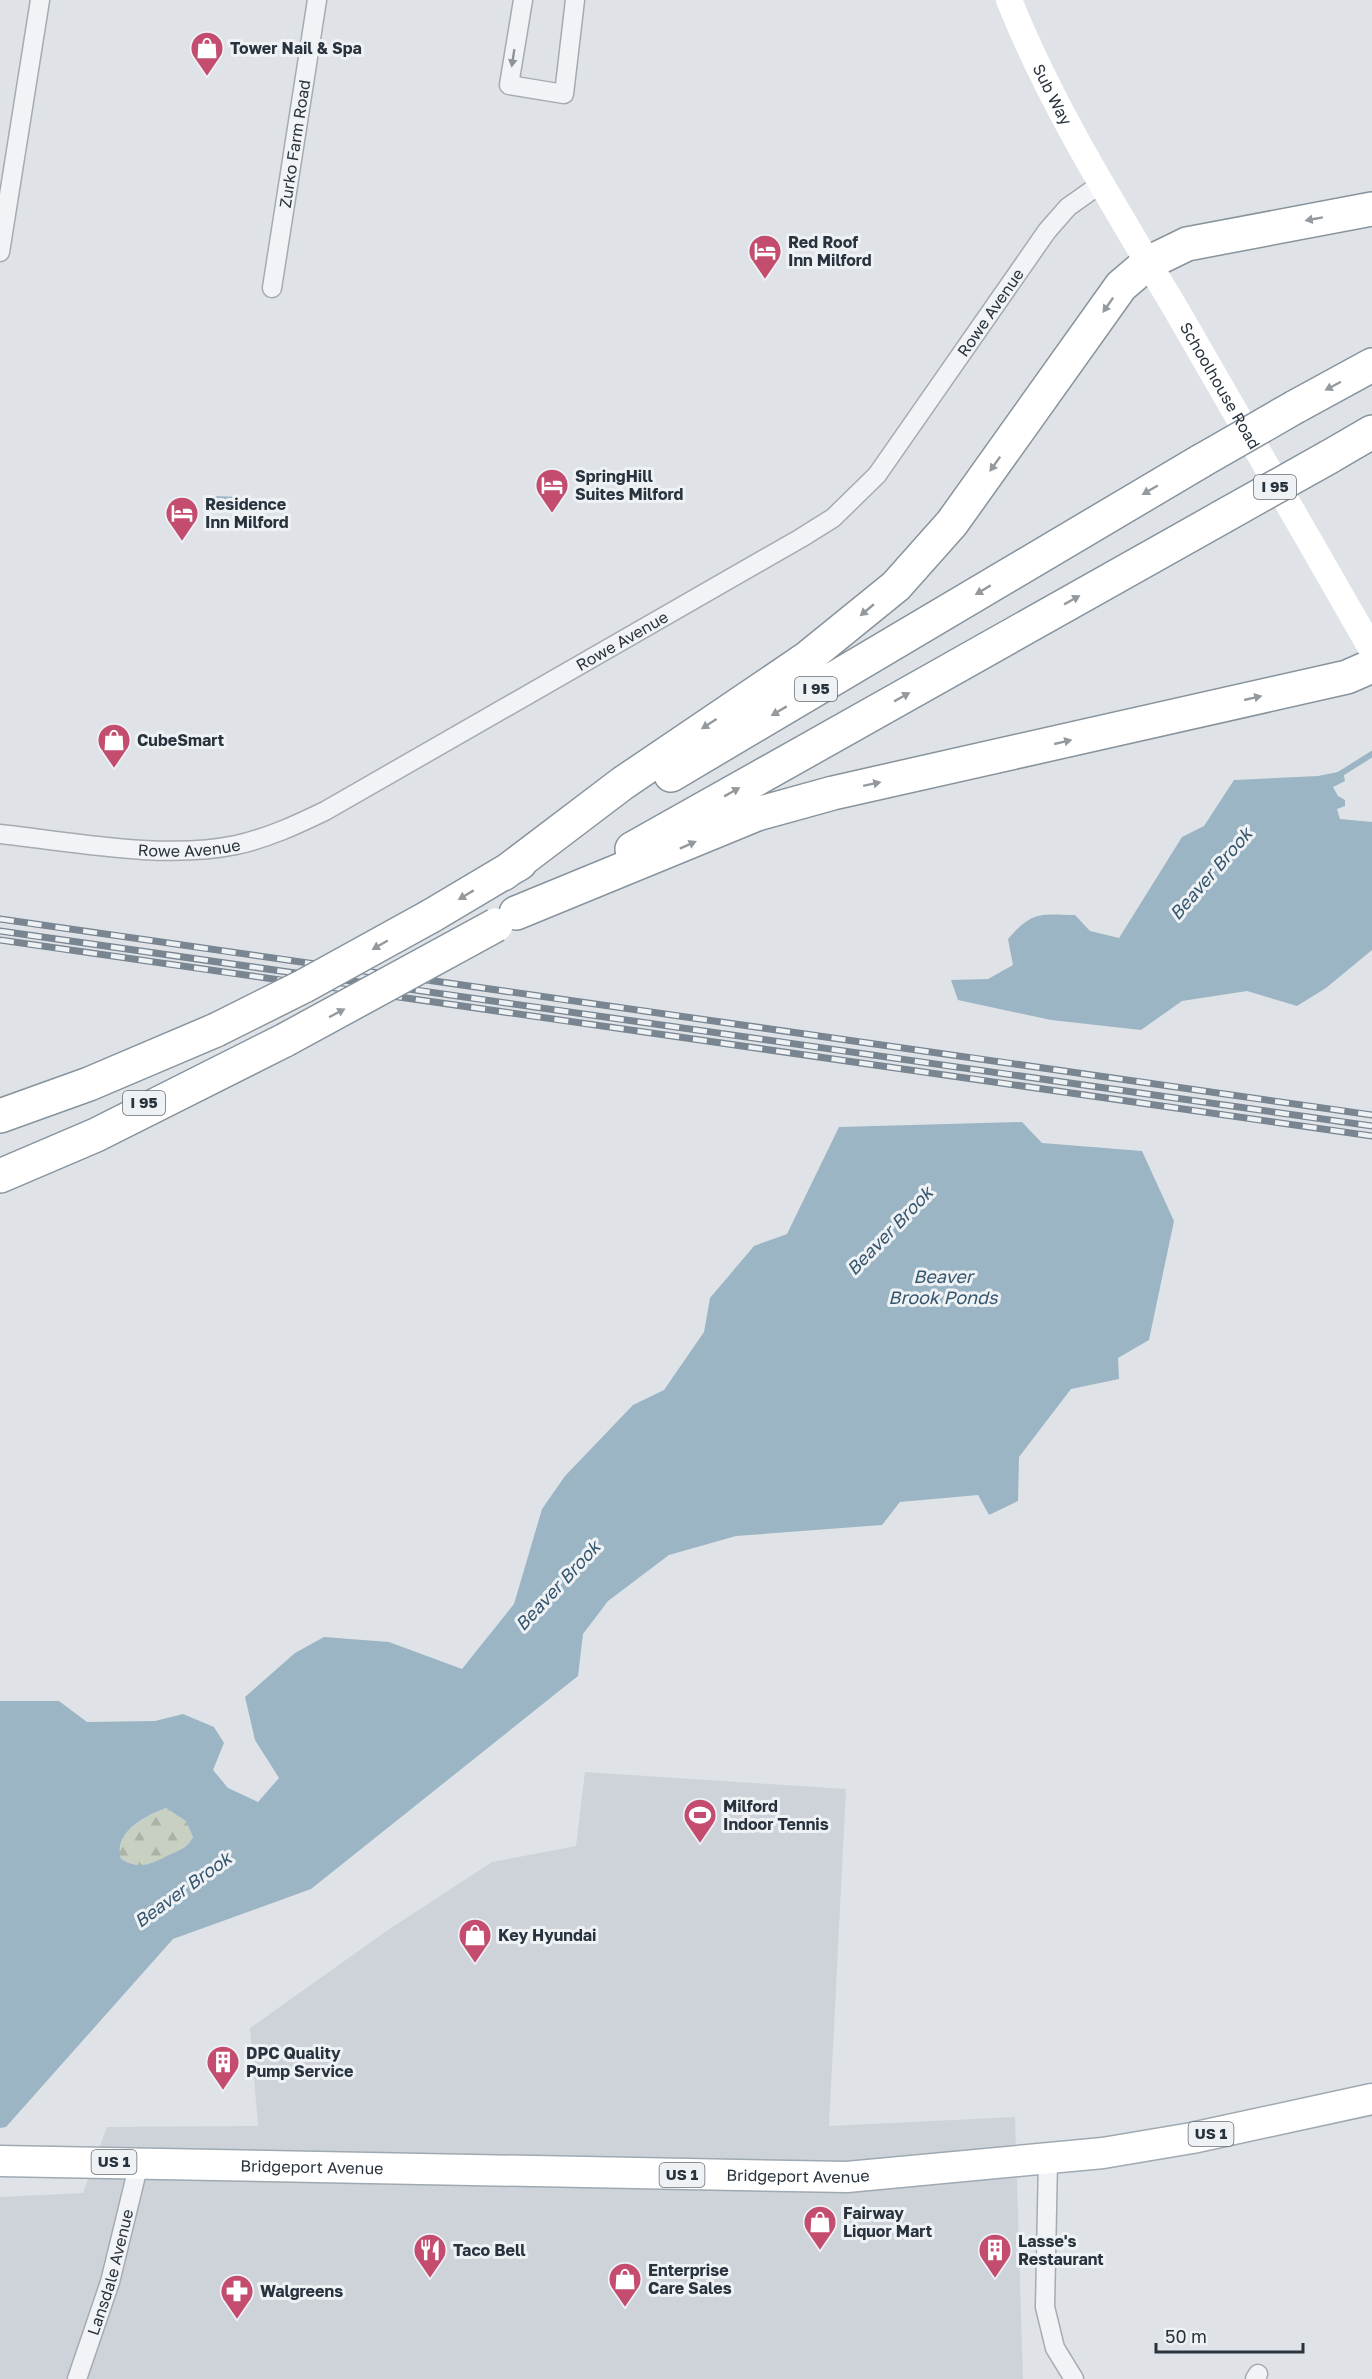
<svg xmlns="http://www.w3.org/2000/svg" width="1372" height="2379" font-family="'Golos Text',sans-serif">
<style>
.built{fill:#cdd3d9}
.forest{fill:url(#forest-firs)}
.water{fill:#9cb5c5;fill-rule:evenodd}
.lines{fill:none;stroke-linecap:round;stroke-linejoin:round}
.stream{stroke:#9cb5c5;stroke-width:6}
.street-casing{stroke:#a5abb1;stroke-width:21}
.primary-casing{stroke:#9fa9b2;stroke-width:33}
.highway-casing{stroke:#87939d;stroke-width:36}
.street{stroke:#f1f3f6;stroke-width:18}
.secondary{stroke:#fff;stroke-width:26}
.primary{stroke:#fff;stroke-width:30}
.highway{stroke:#fff;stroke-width:33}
.rail-casing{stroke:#798590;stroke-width:7}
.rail{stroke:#eef2f5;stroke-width:4.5;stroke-dasharray:14;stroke-linecap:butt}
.highway-bridge-casing{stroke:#87939d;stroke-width:36;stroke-linecap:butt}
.highway-bridge{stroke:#fff;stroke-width:33}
.oneway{fill:#8d939a}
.oneway2{fill:#94999e}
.labels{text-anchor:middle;stroke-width:6;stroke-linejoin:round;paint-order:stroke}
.shield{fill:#eef2f5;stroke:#646c74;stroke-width:1.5}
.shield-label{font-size:15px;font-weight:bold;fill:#29333d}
.poi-label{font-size:16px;font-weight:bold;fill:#29333d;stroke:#eef2f5;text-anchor:start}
.street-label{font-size:16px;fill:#29333d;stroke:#eef2f5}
.water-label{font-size:18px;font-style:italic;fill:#36566e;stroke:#eef2f5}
</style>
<defs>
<pattern id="forest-firs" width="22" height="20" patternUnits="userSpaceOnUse" patternTransform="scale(1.5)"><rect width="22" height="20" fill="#c7d0c1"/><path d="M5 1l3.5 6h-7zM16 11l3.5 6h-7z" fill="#abb3a7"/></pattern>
</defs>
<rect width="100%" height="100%" fill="#dfe3e7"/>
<!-- built -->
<path class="built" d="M585,1772l261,17 -17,337 186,-9 8,262h-1023v-182l83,-4 24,-66 151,-1 -8,-98 138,-98 104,-68 84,-16z"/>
<!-- forest -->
<path class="forest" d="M166,1808l20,13 7,16c-6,11 -11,12 -22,17 -19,9 -30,17 -50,5 -7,-28 24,-42 45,-51z"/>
<!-- water -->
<path class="water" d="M214,496l26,1 -1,13 -26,-1z
M1343,771l2,10 -12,6 5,9 7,4v6l-8,3 3,10 32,3v128l-46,38 -29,18 -50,-15 -65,10 -41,29 -90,-10 -93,-20 -7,-20 37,-1 25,-14 -5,-26c24,-28 32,-25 67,-24l15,16 29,7 63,-101 22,-11 30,-46 84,-4z
M1022,1122l20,21 100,8 32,70 -25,119 -31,18 1,21 -48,10 -52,68 -1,44 -29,14 -11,-20 -78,7 -18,23 -146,11 -67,19 -61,46 -25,33 -5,42 -267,213 -138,50 -167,188 -6,1v-427h59l28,21 68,-1 28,-7 31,13 10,16 -11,27 15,18 30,14 21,-24 -24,-38 -10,-43 50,-44 29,-16 65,5 73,27 52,-65 28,-95 23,-33 68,-71 31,-15 40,-58 6,-34 44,-52 33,-12 52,-107zM166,1808l20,13 7,16c-6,11 -11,12 -22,17 -19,9 -30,17 -50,5 -8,-27 24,-43 45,-51z"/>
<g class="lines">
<!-- stream -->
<path class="stream" d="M1337,776l35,-22"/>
<!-- street casing -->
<g class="street-casing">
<g id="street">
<path d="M523,0l-14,85 55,9 11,-94"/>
<path d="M0,252l40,-252"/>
<path id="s1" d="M272,288l45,-288"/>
<path id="s2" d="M0,834c73,8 165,26 236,11 32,-7 60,-20 89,-34l476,-273 32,-20 44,-43 170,-244 21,-24 34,-24"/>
<path d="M1048,2160l-3,147 10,41 19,31"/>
<path id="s3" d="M77,2379l33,-97 29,-119"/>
<path d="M1255,2379l3,-5"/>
</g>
</g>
<!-- primary casing -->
<g class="primary-casing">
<g id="primary">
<path id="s5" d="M0,2161l847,16 256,-24 89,-15 180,-39"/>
</g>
</g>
<!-- highway casing -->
<g class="highway-casing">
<path id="highway" d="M1295,407l77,-42
M1329,457l43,-25
M671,775l530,-314
M632,849l590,-332
M503,874l120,-91 183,-124 90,-73 56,-63 169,-237 27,-23 39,-19 185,-35
M516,913l241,-99 76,-21 514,-116 25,-11
M431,916l89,-53
M0,1116l89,-32 127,-54
M0,1176l96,-41 189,-95"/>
</g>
<!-- street -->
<use href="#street" class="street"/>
<!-- secondary -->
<path class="secondary" id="s4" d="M1009,0c44,110 108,210 168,311 66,113 130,226 195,339"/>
<!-- primary -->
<use href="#primary" class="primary"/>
<!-- highway -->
<use href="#highway" class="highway"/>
<!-- rail casing -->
<g class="rail-casing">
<path id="rail" d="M0,919l1372,196
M0,931l1372,195
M0,940l1372,196"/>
</g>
<!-- rail -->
<use href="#rail" class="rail"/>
<!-- highway-bridge casing -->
<g class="highway-bridge-casing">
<path id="highway-bridge" d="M1201,461l94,-54
M1222,517l107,-60
M216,1030l88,-44 127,-70
M285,1040l211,-115"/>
</g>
<!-- highway-bridge -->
<use href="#highway-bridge" class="highway-bridge"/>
</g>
<!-- one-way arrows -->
<defs><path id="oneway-solid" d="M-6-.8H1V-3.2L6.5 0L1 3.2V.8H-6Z" transform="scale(1.5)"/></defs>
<use class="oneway" href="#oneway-solid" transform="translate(513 58) rotate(99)"/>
<g class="oneway2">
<use href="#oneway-solid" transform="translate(1314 219) rotate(170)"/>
<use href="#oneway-solid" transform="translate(1108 305) rotate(125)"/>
<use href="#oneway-solid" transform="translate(1333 386) rotate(152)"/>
<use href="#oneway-solid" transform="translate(995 464) rotate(125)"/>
<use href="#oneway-solid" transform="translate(1150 490) rotate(150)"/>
<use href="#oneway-solid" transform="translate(983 590) rotate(149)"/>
<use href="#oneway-solid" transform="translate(1072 600) rotate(-29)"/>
<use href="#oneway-solid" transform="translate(867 610) rotate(140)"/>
<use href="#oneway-solid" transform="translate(902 697) rotate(-29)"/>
<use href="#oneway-solid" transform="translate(1253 698) rotate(-13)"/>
<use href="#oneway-solid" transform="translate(779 711) rotate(149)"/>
<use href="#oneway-solid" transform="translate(709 724) rotate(147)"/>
<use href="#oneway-solid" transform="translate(1063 742) rotate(-13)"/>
<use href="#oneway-solid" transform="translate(872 784) rotate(-12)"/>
<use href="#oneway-solid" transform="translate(732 792) rotate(-29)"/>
<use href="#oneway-solid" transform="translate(688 845) rotate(-24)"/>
<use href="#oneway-solid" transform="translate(466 895) rotate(149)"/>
<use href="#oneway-solid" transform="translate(380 945) rotate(150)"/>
<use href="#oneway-solid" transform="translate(337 1013) rotate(-28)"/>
</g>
<!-- icons -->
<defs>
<g id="shop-pin" transform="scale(1.725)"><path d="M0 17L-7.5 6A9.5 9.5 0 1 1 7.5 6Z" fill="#c44c6e" stroke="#eef2f5"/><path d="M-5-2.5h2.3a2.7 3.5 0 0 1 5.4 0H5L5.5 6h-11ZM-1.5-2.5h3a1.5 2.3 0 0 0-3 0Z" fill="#fff"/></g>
<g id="hotel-pin" transform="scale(1.725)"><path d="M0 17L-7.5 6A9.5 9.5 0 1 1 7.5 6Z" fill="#c44c6e" stroke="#eef2f5"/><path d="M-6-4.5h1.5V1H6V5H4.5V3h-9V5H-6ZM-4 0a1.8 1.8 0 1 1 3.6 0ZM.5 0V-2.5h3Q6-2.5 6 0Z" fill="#fff"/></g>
<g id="stadium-pin" transform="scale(1.725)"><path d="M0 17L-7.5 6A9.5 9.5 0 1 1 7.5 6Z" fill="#c44c6e" stroke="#eef2f5"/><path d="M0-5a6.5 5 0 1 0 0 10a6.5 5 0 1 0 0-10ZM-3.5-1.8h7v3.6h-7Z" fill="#fff"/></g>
<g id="building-pin" transform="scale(1.725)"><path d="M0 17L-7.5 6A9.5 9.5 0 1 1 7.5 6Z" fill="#c44c6e" stroke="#eef2f5"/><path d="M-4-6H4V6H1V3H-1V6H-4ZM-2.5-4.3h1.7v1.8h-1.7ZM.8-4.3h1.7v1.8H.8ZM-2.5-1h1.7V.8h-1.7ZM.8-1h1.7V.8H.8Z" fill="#fff"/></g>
<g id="restaurant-pin" transform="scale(1.725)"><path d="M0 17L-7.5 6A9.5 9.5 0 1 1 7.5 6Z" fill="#c44c6e" stroke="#eef2f5"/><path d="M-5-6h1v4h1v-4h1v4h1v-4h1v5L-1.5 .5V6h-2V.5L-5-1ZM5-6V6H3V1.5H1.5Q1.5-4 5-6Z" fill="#fff"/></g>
<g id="pharmacy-pin" transform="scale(1.725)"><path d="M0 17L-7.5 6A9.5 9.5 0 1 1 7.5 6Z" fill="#c44c6e" stroke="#eef2f5"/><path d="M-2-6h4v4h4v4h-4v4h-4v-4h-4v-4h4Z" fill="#fff"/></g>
</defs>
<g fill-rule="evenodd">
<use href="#shop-pin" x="207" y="48"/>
<use href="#hotel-pin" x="765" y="251"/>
<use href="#hotel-pin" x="552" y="485"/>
<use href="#hotel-pin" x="182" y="513"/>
<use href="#shop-pin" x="114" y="740"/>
<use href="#stadium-pin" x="700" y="1815"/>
<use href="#shop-pin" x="475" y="1935"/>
<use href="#building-pin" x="223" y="2062"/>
<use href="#shop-pin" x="820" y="2222"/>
<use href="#restaurant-pin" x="430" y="2250"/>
<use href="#building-pin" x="995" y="2250"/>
<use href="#shop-pin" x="625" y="2279"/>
<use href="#pharmacy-pin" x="237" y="2291"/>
</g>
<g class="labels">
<!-- shield labels -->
<g class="shield">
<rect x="1254" y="475" width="42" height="24" rx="4.5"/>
<rect x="795" y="677" width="42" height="24" rx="4.5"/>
<rect x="123" y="1091" width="42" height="24" rx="4.5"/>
<rect x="1188.5" y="2122" width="45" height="24" rx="4.5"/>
<rect x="91.5" y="2150" width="45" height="24" rx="4.5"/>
<rect x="659.5" y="2163" width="45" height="24" rx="4.5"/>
</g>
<g class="shield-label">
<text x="1275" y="492">I 95</text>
<text x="816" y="694">I 95</text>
<text x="144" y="1108">I 95</text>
<text x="1211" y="2139">US 1</text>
<text x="114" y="2167">US 1</text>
<text x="682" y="2180">US 1</text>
</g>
<!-- poi labels -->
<g class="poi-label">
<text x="230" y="54">Tower Nail &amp; Spa</text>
<text x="788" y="248">Red Roof<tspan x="788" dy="18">Inn Milford</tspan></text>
<text x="575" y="482">SpringHill<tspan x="575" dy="18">Suites Milford</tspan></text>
<text x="205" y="510">Residence<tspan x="205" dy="18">Inn Milford</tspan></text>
<text x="137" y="746">CubeSmart</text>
<text x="723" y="1812">Milford<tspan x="723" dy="18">Indoor Tennis</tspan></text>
<text x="498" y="1941">Key Hyundai</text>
<text x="246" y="2059">DPC Quality<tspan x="246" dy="18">Pump Service</tspan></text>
<text x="843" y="2219">Fairway<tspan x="843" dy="18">Liquor Mart</tspan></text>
<text x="1018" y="2247">Lasse's<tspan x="1018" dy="18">Restaurant</tspan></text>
<text x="453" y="2256">Taco Bell</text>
<text x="648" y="2276">Enterprise<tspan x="648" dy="18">Care Sales</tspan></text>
<text x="260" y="2297">Walgreens</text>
</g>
<!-- street labels -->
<g class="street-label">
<text dy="6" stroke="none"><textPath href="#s4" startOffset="104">Sub Way</textPath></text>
<text dy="6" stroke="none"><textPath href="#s1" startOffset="146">Zurko Farm Road</textPath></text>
<text dy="6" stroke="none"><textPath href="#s2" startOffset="1179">Rowe Avenue</textPath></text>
<text dy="6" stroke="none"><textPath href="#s4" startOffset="440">Schoolhouse Road</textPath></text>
<text dy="6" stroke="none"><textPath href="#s2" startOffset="675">Rowe Avenue</textPath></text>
<text dy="6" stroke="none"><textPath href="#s2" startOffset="190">Rowe Avenue</textPath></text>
<text dy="6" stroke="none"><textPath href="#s5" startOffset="312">Bridgeport Avenue</textPath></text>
<text dy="6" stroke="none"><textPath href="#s5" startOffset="798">Bridgeport Avenue</textPath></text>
<text dy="6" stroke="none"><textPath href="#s3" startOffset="112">Lansdale Avenue</textPath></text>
</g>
<!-- water labels -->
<g class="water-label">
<text transform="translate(1211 874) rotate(-49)" y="6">Beaver Brook</text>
<text transform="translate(890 1231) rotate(-46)" y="6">Beaver Brook</text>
<text x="943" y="1283">Beaver<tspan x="943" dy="21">Brook Ponds</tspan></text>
<text transform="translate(558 1586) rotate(-47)" y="6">Beaver Brook</text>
<text transform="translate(183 1890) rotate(-36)" y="6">Beaver Brook</text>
</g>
</g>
<!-- scale -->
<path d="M1156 2343v9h147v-9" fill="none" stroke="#29333d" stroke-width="3"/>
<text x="1165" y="2343" font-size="18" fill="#29333d" stroke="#eef2f5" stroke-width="4.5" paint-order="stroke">50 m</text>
</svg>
